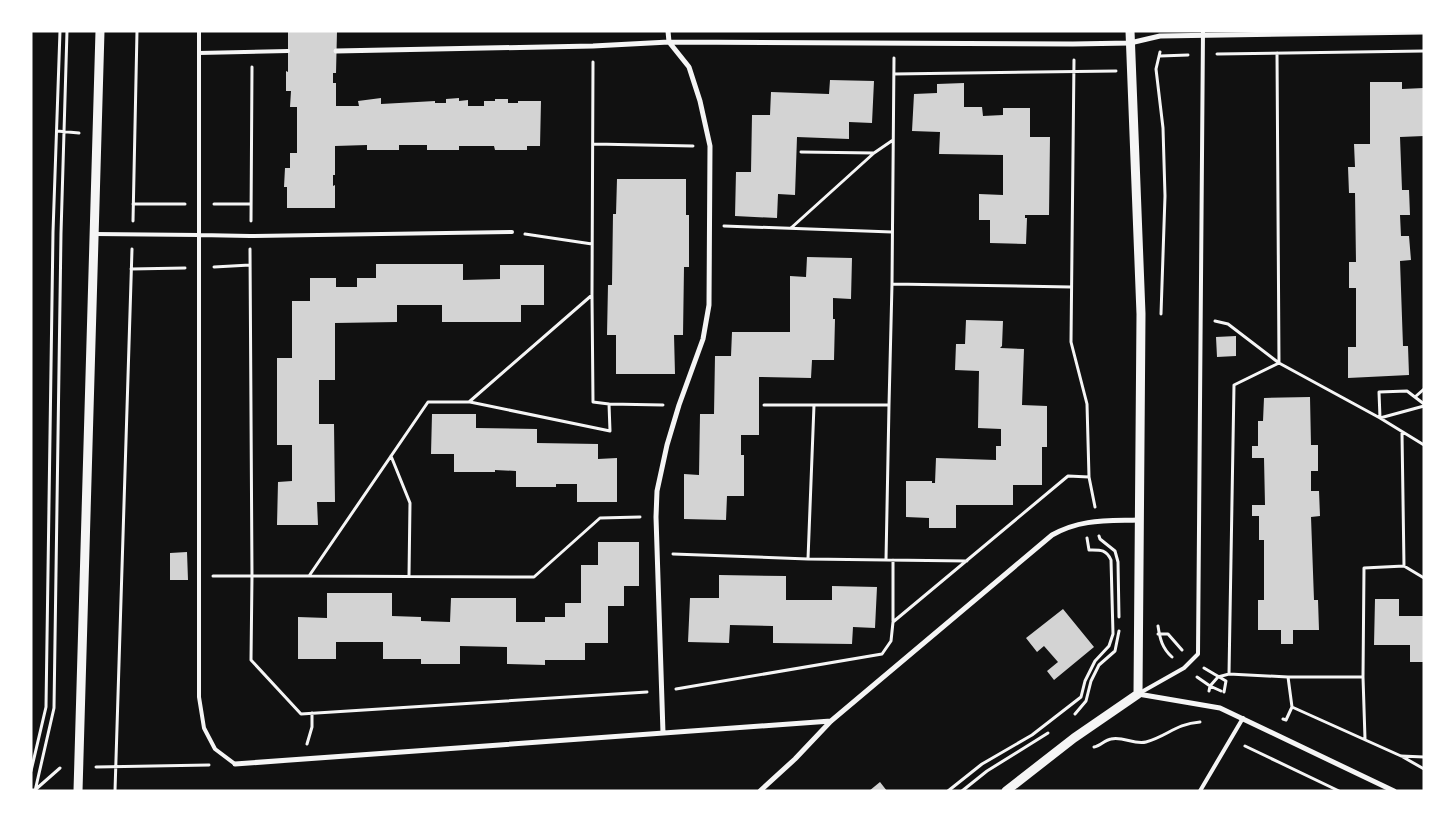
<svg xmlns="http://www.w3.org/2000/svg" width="1455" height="822" font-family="Ubuntu,sans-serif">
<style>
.building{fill:#d3d3d3}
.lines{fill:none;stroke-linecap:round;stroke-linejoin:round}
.path{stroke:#f5f5f5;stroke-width:3}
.service{stroke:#f5f5f5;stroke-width:4}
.minor{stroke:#f5f5f5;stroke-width:5}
.tertiary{stroke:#f5f5f5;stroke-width:9}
</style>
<rect width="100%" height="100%" fill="#111"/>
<!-- building -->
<path class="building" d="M288,31h49l-1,42h-3v10h3v23h23l-1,-5 23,-3v6l54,-3v2h11v-4l13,-1v3l9,-1v6h16v-5h11v-2h13v4h10v-2h23l-1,45h-13v4h-32l-1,-4h-35v4h-32v-5h-28v5h-32v-5l-32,1v29h-2v11l2,-1v23h-48v-21h-3l1,-19h5v-15h7v-46h-7l1,-16h-5v-20l2,1z
M830,80l44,1 -2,42 -23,-1v17l-52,-2 -2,58 -17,-1 -1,24 -42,-2 1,-44h15l1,-57h18l1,-23 58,2z
M1370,82h32v7l22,-1v48l-24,1 2,53h7l1,25h-10l1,21h8l2,24 -11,1 3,85h5l1,29 -61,3v-31h8v-59h-7v-26h7l-1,-69h-6l-1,-26h7l-1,-23h16z
M964,83v24h18l1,9 20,-1v-7h27v29h20l-1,78h-24v3h2l-1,26 -36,-1v-23h-11v-26l24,1v-40l-64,-1 1,-22 -28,-1 2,-37 23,-1v-9z
M617,179h69v36h3v52h-5l-1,68h-9l1,39h-59v-39h-9l1,-50h4l1,-71h3z
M807,257l45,1 -1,41 -18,-1v21h2l-1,41h-22l-1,18 -52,-1v58h-18v20h3v41h-17l-1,24 -42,-1v-45l15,1 1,-61h14l1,-58h16l1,-24h58v-56l16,1z
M376,264h87v16l37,-1v-14h44v40h-23v17h-79v-17h-45v17l-62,1v57h-16v44h15l1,78h-18l1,23h-41l1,-43 14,-1v-36h-15v-87h15v-57h18v-23h26v9h21v-9h19z
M966,320l37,1 -1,25 -2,2 24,1 -2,56 25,1v41h-5v38h-29v20h-57v23h-27v-10l-23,-1v-36h26v2h3l1,-25 60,2v-14h5v-17l-23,-1 1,-57 -24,-1 1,-26h9z
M1236,336v20l-19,1 -1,-20z
M1310,397l1,48h7v26h-7v20h8l1,25 -9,1 3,83h4l1,30h-26v14h-12v-14h-23v-30h6v-60h-5v-24h-7v-11h13l-1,-47h-12v-12h6v-25h5l1,-23z
M432,414h44v14l61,1v14l61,1v15l19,-1v44h-40v-18h-21v3h-40v-16l-21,-1v2h-41v-18h-23z
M598,542h41v44h-15v20h-16v37h-23v17h-40v5l-38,-1v-17l-47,-1v18h-39v-5h-38v-17h-47v17h-38v-42l29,1v-25h65v23l29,1v4l29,1 1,-24h65v24h29v-5h20v-14h16v-38h17z
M187,552l1,28h-18v-27z
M719,575l67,1v24h46v-14l45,1 -2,41 -22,-1 -1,17 -79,-1v-17l-43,-1 -1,18 -41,-1 2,-44h29z
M1375,599h24v17h25v46h-14v-17h-36z
M1063,609l31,38 -40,33 -7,-9 11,-9 -14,-16 -7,6 -11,-14z
M880,782l7,9h-18z"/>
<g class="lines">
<!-- path -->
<path class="path" d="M1160,52l-4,17 7,59 2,68 -4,118
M1277,53l2,310 101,55 44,27
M1217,54l207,-3
M1160,56l28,-1
M1074,60l-3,282 16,62 2,73
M894,74l222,-3
M57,131l22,2
M594,144l99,2
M801,152l73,1 19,-13
M133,204h52
M214,204h37
M133,221l4,-190
M251,221l1,-154
M724,226l168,6
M791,228l83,-75
M525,234l67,10
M250,249l2,327 -1,84 50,54 346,-22
M214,267l36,-2
M131,269l54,-1
M892,284l179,3
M592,295l1,107 16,2
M1215,321l13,3 51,39 -45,22 -5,289
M1415,397l9,-8
M470,402l140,29 -1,-27 54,1
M1424,404l-17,-13 -28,1 1,26 44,-12
M764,405h125l3,-121 2,-226
M1402,433l2,133 20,12
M391,456l19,47 -1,73
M1099,536l1,3 15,12 3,11 1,55
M673,554l135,5 159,2
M808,559l6,-154
M886,560l3,-155
M893,560v61
M213,576h96l119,-174h41l123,-107 1,-233
M309,576l225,1 66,-59 40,-1
M1158,626c2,13 4,22 14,31
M1158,634h10l14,16
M1204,668l22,13 -2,11
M1197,677l13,9 -1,5
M1288,677l4,30 109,49 23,1
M1363,677l1,-109 40,-2
M676,689l206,-35 9,-13 2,-19 175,-146 21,1 6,30
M1221,691l-11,-5 8,-9 11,-3 59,3h75l2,62
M1075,714l11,-13 5,-20 8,-16 16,-14 4,-20
M1283,719l3,1 6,-13
M307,744l5,-17v-14
M1245,746l94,45
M1094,747c6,-1 11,-7 17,-8 12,-3 23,6 35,3 22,-6 29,-18 54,-20
M1403,757l21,12
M96,767l113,-2
M31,771l15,-64 7,-475 7,-201
M31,790h4l25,-22
M35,791l19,-83 7,-475 6,-202
M115,791l17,-542
M948,791l34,-27 50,-29 49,-38 4,-16 10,-20 14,-15 4,-12 -2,-74c-5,-11 -11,-10 -22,-10l-2,-12
M962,791l25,-20 61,-38"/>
<!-- service -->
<path class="service" d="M199,53l89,-2
M95,234l104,1v-204
M1138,694l46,-26 14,-14 5,-623
M235,764l-20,-15 -11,-21 -5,-31v-462l51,1 262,-4
M1200,791l43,-73"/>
<!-- minor -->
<path class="minor" d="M336,51l257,-5 76,-4 404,2 57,-1 30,-7 264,-4
M1138,694l82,14 174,83
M663,733l-7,-216 1,-26 10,-46 12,-40 24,-66 6,-34 1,-159 -10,-45 -11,-34 -20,-25 -1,-11
M235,764l596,-43
M760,791l35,-32 36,-38 221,-186c29,-16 53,-14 86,-15"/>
<!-- tertiary -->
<path class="tertiary" d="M78,791l22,-760
M1006,791l68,-53 64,-44 3,-380 -11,-283"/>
</g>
<!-- border -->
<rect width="1455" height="822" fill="none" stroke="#ffffff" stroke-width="65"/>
</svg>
